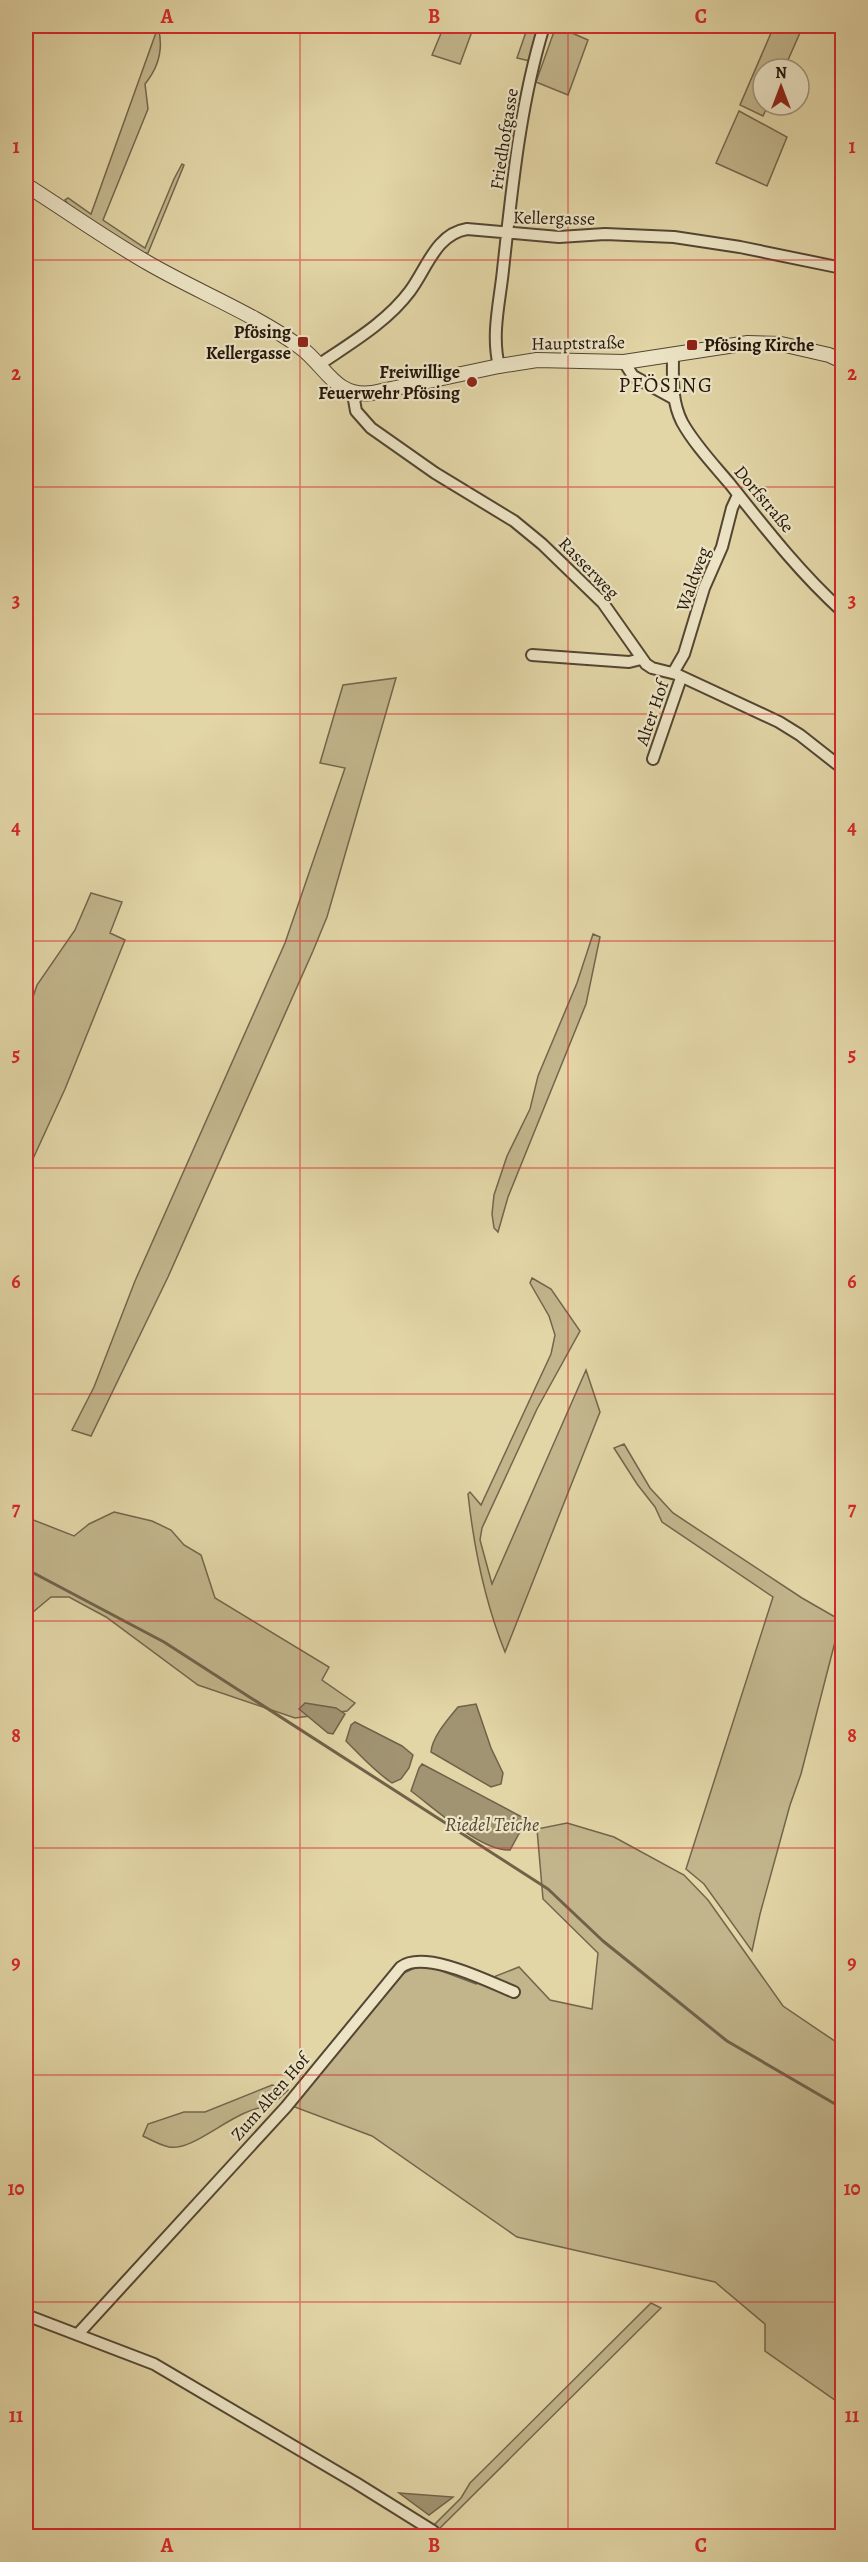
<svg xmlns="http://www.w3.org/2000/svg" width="868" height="2562" font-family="Alegreya,serif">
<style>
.green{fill:#c2b58c;stroke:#72664c;stroke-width:1.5}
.water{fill:#a19472;stroke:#6f6249;stroke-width:1.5}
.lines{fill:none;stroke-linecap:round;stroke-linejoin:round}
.stream{stroke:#6f6249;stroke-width:3}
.minor-casing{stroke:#534632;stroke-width:14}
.tertiary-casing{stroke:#534632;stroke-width:16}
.minor{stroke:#ece4c5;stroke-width:10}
.tertiary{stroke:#ece4c5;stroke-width:14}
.grid{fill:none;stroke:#d62828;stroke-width:1.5;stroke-opacity:0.55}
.poi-dot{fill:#8f2418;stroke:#ece4c5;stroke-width:2}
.labels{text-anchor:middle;stroke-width:4.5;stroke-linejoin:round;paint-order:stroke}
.street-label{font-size:18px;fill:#23160c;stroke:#ece4c5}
.poi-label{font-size:18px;font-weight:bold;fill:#23160c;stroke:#ece4c5;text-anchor:end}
.water-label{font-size:20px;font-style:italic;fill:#554835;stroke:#ece4c5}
.quarter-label{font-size:21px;letter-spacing:1.5px;fill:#23160c;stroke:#ece4c5}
.neatline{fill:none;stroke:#d62828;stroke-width:2}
.grid-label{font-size:20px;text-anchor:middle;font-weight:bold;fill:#d62828}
</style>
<rect width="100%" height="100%" fill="#e2d5a6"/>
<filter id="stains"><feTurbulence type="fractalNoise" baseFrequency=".00333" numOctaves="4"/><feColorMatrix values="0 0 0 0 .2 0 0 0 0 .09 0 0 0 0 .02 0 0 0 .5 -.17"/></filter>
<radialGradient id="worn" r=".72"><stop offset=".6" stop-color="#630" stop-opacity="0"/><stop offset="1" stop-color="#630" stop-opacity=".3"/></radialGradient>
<!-- green -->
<path class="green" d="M444,26h30l-14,38 -28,-9z
M528,26h11l-9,35 -13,-3z
M556,26l32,14 -20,55 -32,-13z
M774,26h29l-19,43h-21v36h5l-5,11 -23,-11z
M158,27c6,22 1,40 -13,57l3,25 -45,111 42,28 29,-69 8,-15 2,1 -36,88h-6l-73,-47 -4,-6 3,-2 23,16z
M739,111l48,26 -20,49 -51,-23z
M396,678l-69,239 -14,34 -145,326 -77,159 -19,-6 22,-43 41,-106 150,-338 60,-175 -25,-5 23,-78z
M91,893l31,9 -12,31 15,7 -60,149 -39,85v-177l6,3 5,-15 38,-55z
M593,934l7,3 -14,67 -78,193 -10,35 -4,-4 -2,-14 2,-19 13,-39 23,-47 8,-33 39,-93z
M532,1278l19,11 29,42 -43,78 -55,119 -2,12 12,44 94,-214 14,42 -95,240c-21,-52 -31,-103 -37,-158l2,-2 11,13 70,-151 4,-19 -6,-19 -19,-33z
M624,1444l26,44 23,25 129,85 40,23v15l-5,-2 -36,140 -11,31 -30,109 -8,37 -48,-67 -18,-15 87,-272 -111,-75 -7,-15 -18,-23 -23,-36z
M114,1512l38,9 19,9 13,15 17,10 14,43 114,69 -7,13 33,23 -8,8 -52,7 -97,-33 -92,-68 -37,-20h-18l-25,21v-101l48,19 15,-12z
M567,1823l47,14 70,38 24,25 75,106 59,40v359l-77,-54v-27l-50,-42 -198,-45 -145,-101 -80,-30 112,-133 19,-9 53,20 43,-17 31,33 42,9 6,-56 -55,-54 -6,-70z
M272,2085l16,5 -17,16c-36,1 -76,46 -102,41 -9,-2 -18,-7 -26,-11l5,-12 36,-12h21z
M651,2303l10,5 -222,221 -5,-4 27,-27 9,-15z"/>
<!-- water -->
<path class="water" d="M305,1703l31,5 9,6 -12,20 -5,-1 -29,-24z
M476,1704l15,44 12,25 -2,11 -10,3 -60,-35c1,-15 17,-33 27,-45z
M355,1722l47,24 11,9 -4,13 -8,11 -9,4c-18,-12 -31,-27 -46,-42l5,-16z
M422,1764l100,53 4,4 -16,29c-28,2 -76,-42 -99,-59l8,-23z
M399,2493l54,4 -24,18z"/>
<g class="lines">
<!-- stream -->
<path class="stream" d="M26,1569l138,73 384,247 55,52 124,100 115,67"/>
<!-- minor casing -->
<g class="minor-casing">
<path id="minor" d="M673,355c0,23 -2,45 9,67 12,22 32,43 48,62 35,44 70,89 112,127
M624,362l9,14 40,22
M320,364c31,-21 67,-42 90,-73 17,-23 26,-57 57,-62l92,8 46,-3 69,3 66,10 102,21
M499,366c-8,-32 1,-65 4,-96 9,-82 17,-166 41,-244
M353,394l3,17 15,17 64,45 79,48 28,23 61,59 43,61 6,4 24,6 103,48 21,13 42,33
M532,655l97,7 12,-3
M673,673l11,-19 20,-66 18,-41 10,-39 6,-13
M653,759l28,-81
M26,2315l128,49 202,119 77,48
M78,2334l208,-227 115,-140c24,-18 88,15 113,25"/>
</g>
<!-- tertiary casing -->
<g class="tertiary-casing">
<path id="tertiary" d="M26,185c41,26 80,54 122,78 50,29 105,50 152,84 26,19 35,51 72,46l127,-27 38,-6 87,2 124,-19 33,1 48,11 13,6"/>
</g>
<!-- minor -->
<use href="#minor" class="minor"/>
<!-- tertiary -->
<use href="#tertiary" class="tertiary"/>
</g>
<!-- grid -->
<path class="grid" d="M300,26v2510M568,26v2510M26,260h816M26,487h816M26,714h816M26,941h816M26,1168h816M26,1394h816M26,1621h816M26,1848h816M26,2075h816M26,2302h816"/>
<!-- markers -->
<g class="poi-dot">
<rect x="297" y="336" width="12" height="12" rx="3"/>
<rect x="686" y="339" width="12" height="12" rx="3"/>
<circle cx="472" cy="382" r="6"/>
</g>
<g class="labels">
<!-- street labels -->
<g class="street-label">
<text transform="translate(504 139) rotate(-81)" y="6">Friedhofgasse</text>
<text transform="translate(554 218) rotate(1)" y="6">Kellergasse</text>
<text transform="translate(578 343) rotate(-1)" y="6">Hauptstraße</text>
<text transform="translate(764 499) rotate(50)" y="6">Dorfstraße</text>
<text transform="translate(589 568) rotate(46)" y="6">Rasserweg</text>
<text transform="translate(693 579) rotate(-70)" y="6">Waldweg</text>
<text transform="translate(652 713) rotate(-71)" y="6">Alter Hof</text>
<text transform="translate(270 2097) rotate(-49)" y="6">Zum Alten Hof</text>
</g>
<!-- poi labels -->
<g class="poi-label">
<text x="291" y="338">Pfösing<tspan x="291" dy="21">Kellergasse</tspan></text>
<text x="704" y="351" text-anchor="start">Pfösing Kirche</text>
<text x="460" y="378">Freiwillige<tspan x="460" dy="21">Feuerwehr Pfösing</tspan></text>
</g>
<!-- water labels -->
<g class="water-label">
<text x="492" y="1831">Riedel Teiche</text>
</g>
<!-- quarter labels -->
<g class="quarter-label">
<text x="666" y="392">PFÖSING</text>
</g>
</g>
<!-- margin -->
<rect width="868" height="2562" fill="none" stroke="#e2d5a6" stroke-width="66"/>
<!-- north arrow -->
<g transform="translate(781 87)"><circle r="28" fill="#ece4c5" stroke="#9c927b" stroke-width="1.5"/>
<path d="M0-4.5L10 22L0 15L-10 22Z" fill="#8f2418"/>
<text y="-9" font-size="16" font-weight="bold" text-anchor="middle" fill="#23160c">N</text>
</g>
<rect x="33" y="33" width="802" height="2496" class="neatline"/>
<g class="grid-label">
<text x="167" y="23">A</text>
<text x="434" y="23">B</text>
<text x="701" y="23">C</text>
<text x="16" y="153">1</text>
<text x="852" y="153">1</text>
<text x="16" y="380">2</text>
<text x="852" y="380">2</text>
<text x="16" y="607">3</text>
<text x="852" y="607">3</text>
<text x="16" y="834">4</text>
<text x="852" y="834">4</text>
<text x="16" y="1061">5</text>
<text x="852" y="1061">5</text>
<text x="16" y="1288">6</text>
<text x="852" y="1288">6</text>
<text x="16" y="1515">7</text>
<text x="852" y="1515">7</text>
<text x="16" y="1742">8</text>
<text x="852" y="1742">8</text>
<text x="16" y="1969">9</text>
<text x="852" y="1969">9</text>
<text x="16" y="2195">10</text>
<text x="852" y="2195">10</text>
<text x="16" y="2422">11</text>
<text x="852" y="2422">11</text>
<text x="167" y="2552">A</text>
<text x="434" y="2552">B</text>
<text x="701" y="2552">C</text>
</g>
<rect width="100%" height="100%" filter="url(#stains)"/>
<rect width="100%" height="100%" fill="url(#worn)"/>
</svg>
